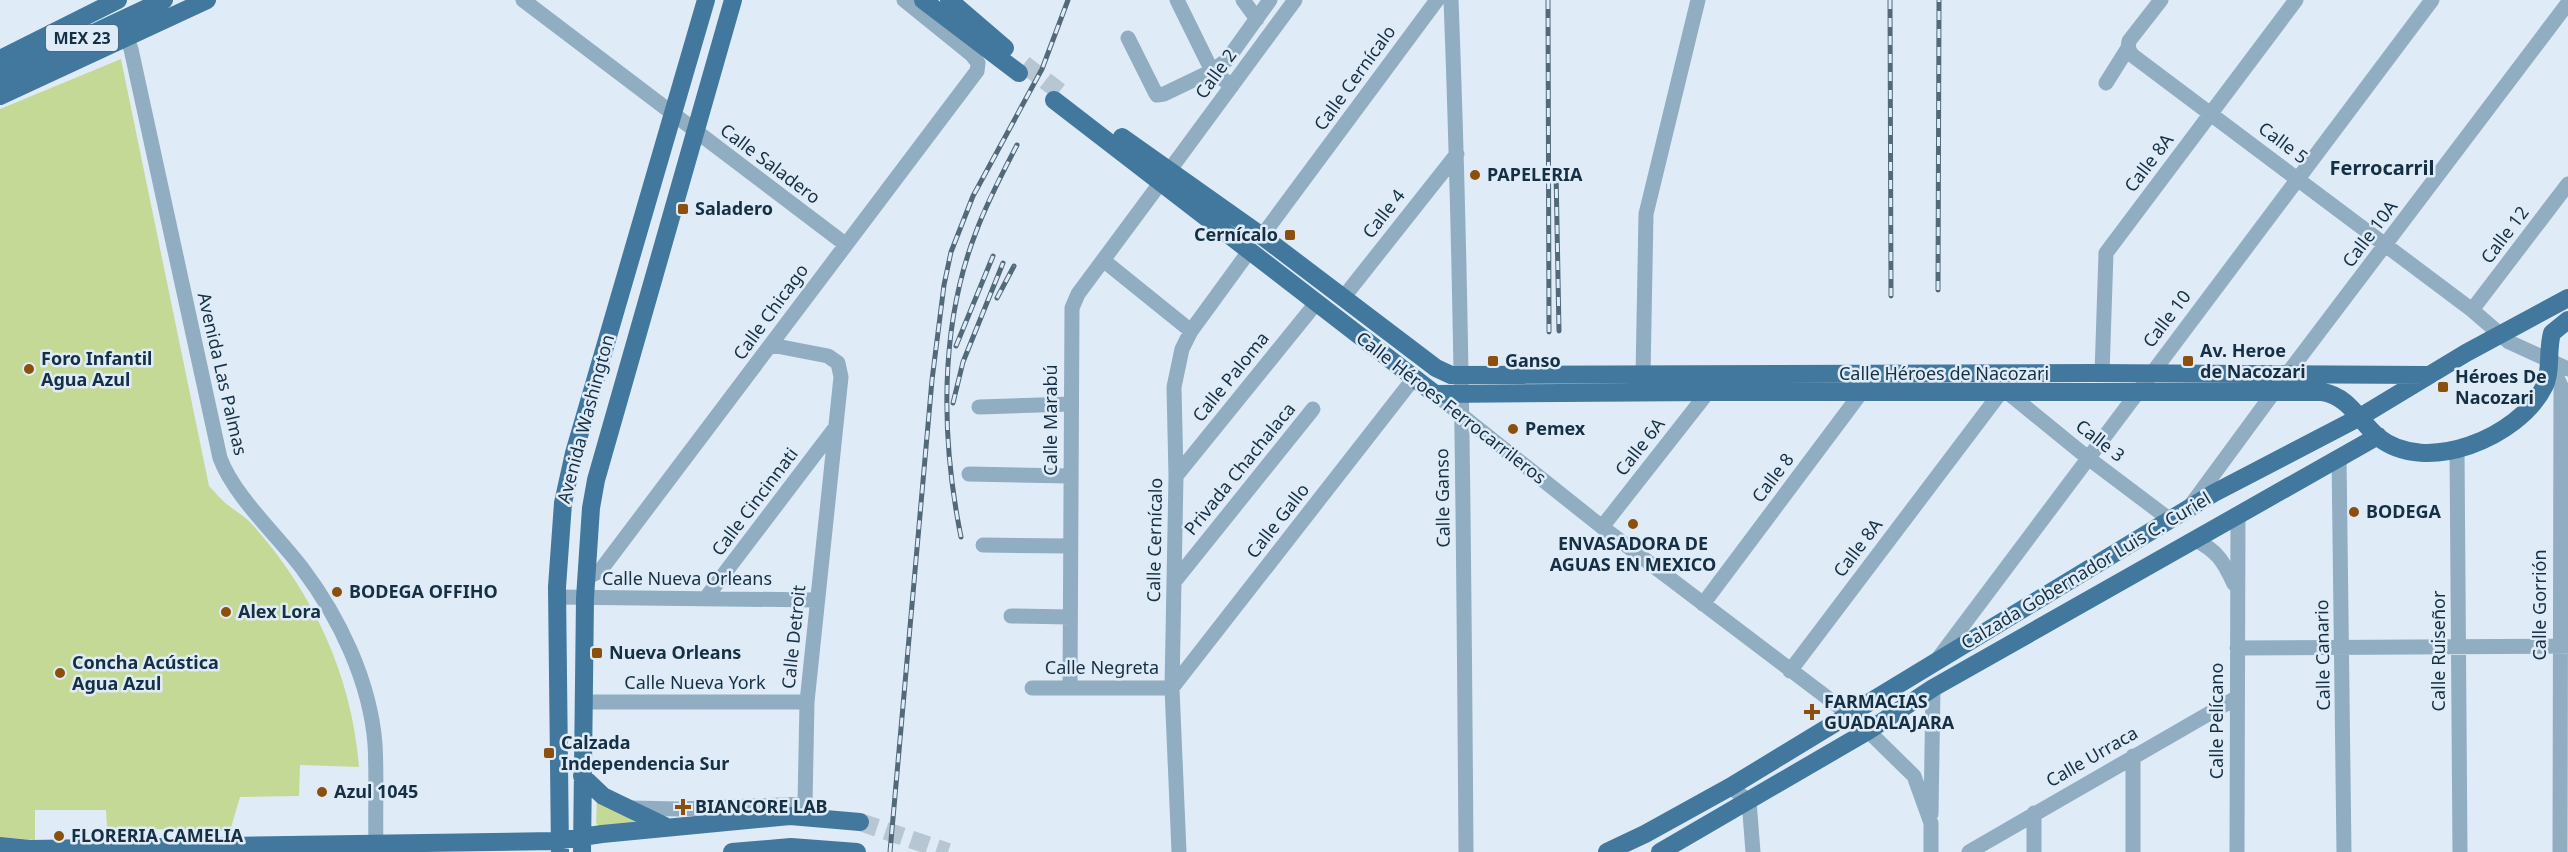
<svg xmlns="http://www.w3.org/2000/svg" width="2568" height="852" font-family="'Noto Sans',sans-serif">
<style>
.green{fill:#c5d996}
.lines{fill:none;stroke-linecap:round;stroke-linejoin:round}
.major-tunnel{stroke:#b7c6d3;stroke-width:18;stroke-dasharray:18 9;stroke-linecap:butt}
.minor{stroke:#91adc2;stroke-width:15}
.major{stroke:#42789e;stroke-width:18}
.rail-casing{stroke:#52697a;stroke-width:5}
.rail{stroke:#dfecf7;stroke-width:3;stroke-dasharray:9;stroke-linecap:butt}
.poi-dot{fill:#8b500d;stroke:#dfecf7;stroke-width:2}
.labels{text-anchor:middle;stroke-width:5;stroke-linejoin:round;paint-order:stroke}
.shield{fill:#dfecf7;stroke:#52687a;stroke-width:1.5}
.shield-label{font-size:16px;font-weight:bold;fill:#153044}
.street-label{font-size:18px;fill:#153044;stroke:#dfecf7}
.poi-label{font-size:18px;font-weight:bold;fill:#153044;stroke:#dfecf7;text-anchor:start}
.neighbourhood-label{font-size:20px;font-weight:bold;fill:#153044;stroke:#dfecf7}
</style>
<rect width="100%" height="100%" fill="#dfecf7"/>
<!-- green -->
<path class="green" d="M121,59l88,427c6,6 12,14 19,19 7,6 15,10 22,17 62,68 102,152 109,245l-59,-2 -1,31 -59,1 -10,34 -123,-3 -1,-18h-71v30l-35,-3v-728z
M597,798l39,20 1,6 -37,3 -4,-4z"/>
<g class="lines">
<!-- major-tunnel -->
<path class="major-tunnel" d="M1024,64l36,28
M860,822l88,30"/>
<!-- minor -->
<path class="minor" d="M523,0l322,244
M1177,0l35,71 20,15
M1243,0l14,19
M1451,0c11,284 13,568 15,852
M122,28l9,21 89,409c14,38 57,77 82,110 37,49 68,113 73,176 2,33 0,67 1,101
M1128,38l27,54 2,3 7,-1 48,-23 15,-11 43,-60
M2128,48l4,7 340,255 37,32 59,27
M2106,83l22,-35 1,-7 32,-41
M1169,171l126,-171
M1262,236l175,-236
M1103,260l88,71
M1343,298l114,-144
M2472,310l96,-126
M2549,361l12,25 -1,466
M2288,373l280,-370
M2102,374l4,-121 190,-253
M1643,376l3,-162 52,-214
M2007,392l81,66 81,61
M1435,394l167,133 256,194 56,55 17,47v29
M979,407l92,-3
M2457,449l3,403
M2339,457l5,395
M969,474l101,2
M1176,476l141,-174
M2191,505l83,-113
M1602,527l106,-135
M2194,539c23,12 29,21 40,45
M983,545l87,1
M586,578l14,-7 377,-500 1,-8 -6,-8 -68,-55
M1174,582l139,-173
M557,597l260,3
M705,599l130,-171
M1703,604l164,-219
M1011,616l59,1
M2237,648l331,-2
M1937,660l495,-660
M1790,671l211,-279
M1032,688h140l242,-310
M1070,688l2,-380 6,-14 83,-112
M584,702h223
M2133,756v96
M1730,787l19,14 4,51
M631,808l47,1 127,-5 2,-102 34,-325 -3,-14 -10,-7 -57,-11
M2034,813v39
M1931,814l2,-126
M1179,852l-7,-164 4,-212 -2,-89 8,-38 9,-18 59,-81
M1969,852l267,-154
M2237,852l1,-337"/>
<!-- major -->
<path class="major" d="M923,0l96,73
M949,0l56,48
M0,59l118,-59
M0,77l164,-77
M0,96l207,-96
M1054,100l381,294 273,-2h614c27,4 37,29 56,45 48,39 141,0 166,-50 8,-16 3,-37 8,-54l16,-13
M1122,137l140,99 174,132 15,7 641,-2 336,2
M582,776l21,20 62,30
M0,846l30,3 525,-8 47,-7 188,-18 70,6
M560,852l-3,-265 6,-84 11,-50 132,-453
M582,852l3,-254 6,-90 5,-28 137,-480
M732,852l59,-5 66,5
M1607,852l38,-18 85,-47 484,-294 146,-76 106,-64 102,-55
M1660,852l208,-121 65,-43 445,-252"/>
<!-- rail casing -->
<g class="rail-casing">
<path id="rail" d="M1548,0l1,332
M1890,0l1,296
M1556,171l3,160
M1938,290l1,-290
M997,298l17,-32
M956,346l37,-90
M953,403l10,-41 40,-99
M961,537c-20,-99 -22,-210 15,-305 11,-30 26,-58 41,-87
M890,852l42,-472 12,-95 7,-33 22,-56 69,-127 26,-69"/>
</g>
<!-- rail -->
<use href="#rail" class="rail"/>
</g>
<!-- markers -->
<g class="poi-dot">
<circle cx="1475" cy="175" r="6"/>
<rect x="677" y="203" width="12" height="12" rx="3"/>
<rect x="1284" y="229" width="12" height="12" rx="3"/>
<rect x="1487" y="355" width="12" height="12" rx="3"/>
<rect x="2182" y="355" width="12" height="12" rx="3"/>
<circle cx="29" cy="369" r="6"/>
<rect x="2437" y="381" width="12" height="12" rx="3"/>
<circle cx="1513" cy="429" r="6"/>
<circle cx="2354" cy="512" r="6"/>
<circle cx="1633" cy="524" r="6"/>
<circle cx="337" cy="592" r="6"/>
<circle cx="226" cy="612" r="6"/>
<rect x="591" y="647" width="12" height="12" rx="3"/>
<circle cx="60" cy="673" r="6"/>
<path d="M1809 703h6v6h6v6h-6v6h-6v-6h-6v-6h6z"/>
<rect x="543" y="747" width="12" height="12" rx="3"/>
<circle cx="322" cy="792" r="6"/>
<path d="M680 798h6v6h6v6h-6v6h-6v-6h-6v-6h6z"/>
<circle cx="59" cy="836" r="6"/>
</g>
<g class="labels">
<!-- shield labels -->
<rect class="shield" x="46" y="25" width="72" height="26" rx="4.5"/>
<g class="shield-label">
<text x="82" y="44">MEX 23</text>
</g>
<!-- street labels -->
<g class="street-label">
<text transform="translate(1216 74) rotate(-54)" y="6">Calle 2</text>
<text transform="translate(1355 78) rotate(-54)" y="6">Calle Cernícalo</text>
<text transform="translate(2283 143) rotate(37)" y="6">Calle 5</text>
<text transform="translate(2149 163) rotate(-53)" y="6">Calle 8A</text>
<text transform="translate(770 164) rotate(37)" y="6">Calle Saladero</text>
<text transform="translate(1384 214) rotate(-52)" y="6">Calle 4</text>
<text transform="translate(2370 234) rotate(-53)" y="6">Calle 10A</text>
<text transform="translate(2505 235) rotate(-53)" y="6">Calle 12</text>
<text transform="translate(771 312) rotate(-54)" y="6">Calle Chicago</text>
<text transform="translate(2167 319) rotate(-53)" y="6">Calle 10</text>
<text transform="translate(222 374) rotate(77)" y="6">Avenida Las Palmas</text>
<text x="1944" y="380">Calle Héroes de Nacozari</text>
<text transform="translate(1231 377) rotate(-51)" y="6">Calle Paloma</text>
<text transform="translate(1451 408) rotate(38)" y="6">Calle Héroes Ferrocarrileros</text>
<text transform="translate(586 419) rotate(-75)" y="6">Avenida Washington</text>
<text transform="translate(1051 420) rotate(-90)" y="6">Calle Marabú</text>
<text transform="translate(2100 441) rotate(38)" y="6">Calle 3</text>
<text transform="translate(1640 447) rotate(-52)" y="6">Calle 6A</text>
<text transform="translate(1240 469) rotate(-51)" y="6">Privada Chachalaca</text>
<text transform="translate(1773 478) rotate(-53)" y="6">Calle 8</text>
<text transform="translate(1443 498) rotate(-91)" y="6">Calle Ganso</text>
<text transform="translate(755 502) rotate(-53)" y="6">Calle Cincinnati</text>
<text transform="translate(1278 521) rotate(-52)" y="6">Calle Gallo</text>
<text transform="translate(1155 540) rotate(-89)" y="6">Calle Cernícalo</text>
<text transform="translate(1858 548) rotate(-53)" y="6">Calle 8A</text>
<text transform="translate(2086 571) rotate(-31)" y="6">Calzada Gobernador Luis C. Curiel</text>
<text x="687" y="585">Calle Nueva Orleans</text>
<text transform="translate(2540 605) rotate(-90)" y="6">Calle Gorrión</text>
<text transform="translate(794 637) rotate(-84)" y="6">Calle Detroit</text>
<text transform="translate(2439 651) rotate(-90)" y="6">Calle Ruiseñor</text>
<text transform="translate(2323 655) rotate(-91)" y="6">Calle Canario</text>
<text x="1102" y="674">Calle Negreta</text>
<text x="695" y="689">Calle Nueva York</text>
<text transform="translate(2217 721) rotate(-90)" y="6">Calle Pelícano</text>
<text transform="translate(2092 757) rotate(-30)" y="6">Calle Urraca</text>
</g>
<!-- poi labels -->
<g class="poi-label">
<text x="1487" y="181">PAPELERIA</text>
<text x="695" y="215">Saladero</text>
<text x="1278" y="241" text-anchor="end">Cernícalo</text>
<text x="2200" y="357">Av. Heroe<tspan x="2200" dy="21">de Nacozari</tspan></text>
<text x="41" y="365">Foro Infantil<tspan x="41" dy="21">Agua Azul</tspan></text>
<text x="1505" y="367">Ganso</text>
<text x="2455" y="383">Héroes De<tspan x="2455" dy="21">Nacozari</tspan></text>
<text x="1525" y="435">Pemex</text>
<text x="2366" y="518">BODEGA</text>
<text x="1633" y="550" text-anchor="middle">ENVASADORA DE<tspan x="1633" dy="21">AGUAS EN MEXICO</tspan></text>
<text x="349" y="598">BODEGA OFFIHO</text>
<text x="238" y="618">Alex Lora</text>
<text x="609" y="659">Nueva Orleans</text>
<text x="72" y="669">Concha Acústica<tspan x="72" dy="21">Agua Azul</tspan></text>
<text x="1824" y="708">FARMACIAS<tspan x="1824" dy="21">GUADALAJARA</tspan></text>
<text x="561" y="749">Calzada<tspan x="561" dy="21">Independencia Sur</tspan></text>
<text x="334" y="798">Azul 1045</text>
<text x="695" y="813">BIANCORE LAB</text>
<text x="71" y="842">FLORERIA CAMELIA</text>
</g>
<!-- neighbourhood labels -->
<g class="neighbourhood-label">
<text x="2382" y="175">Ferrocarril</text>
</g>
</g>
</svg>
